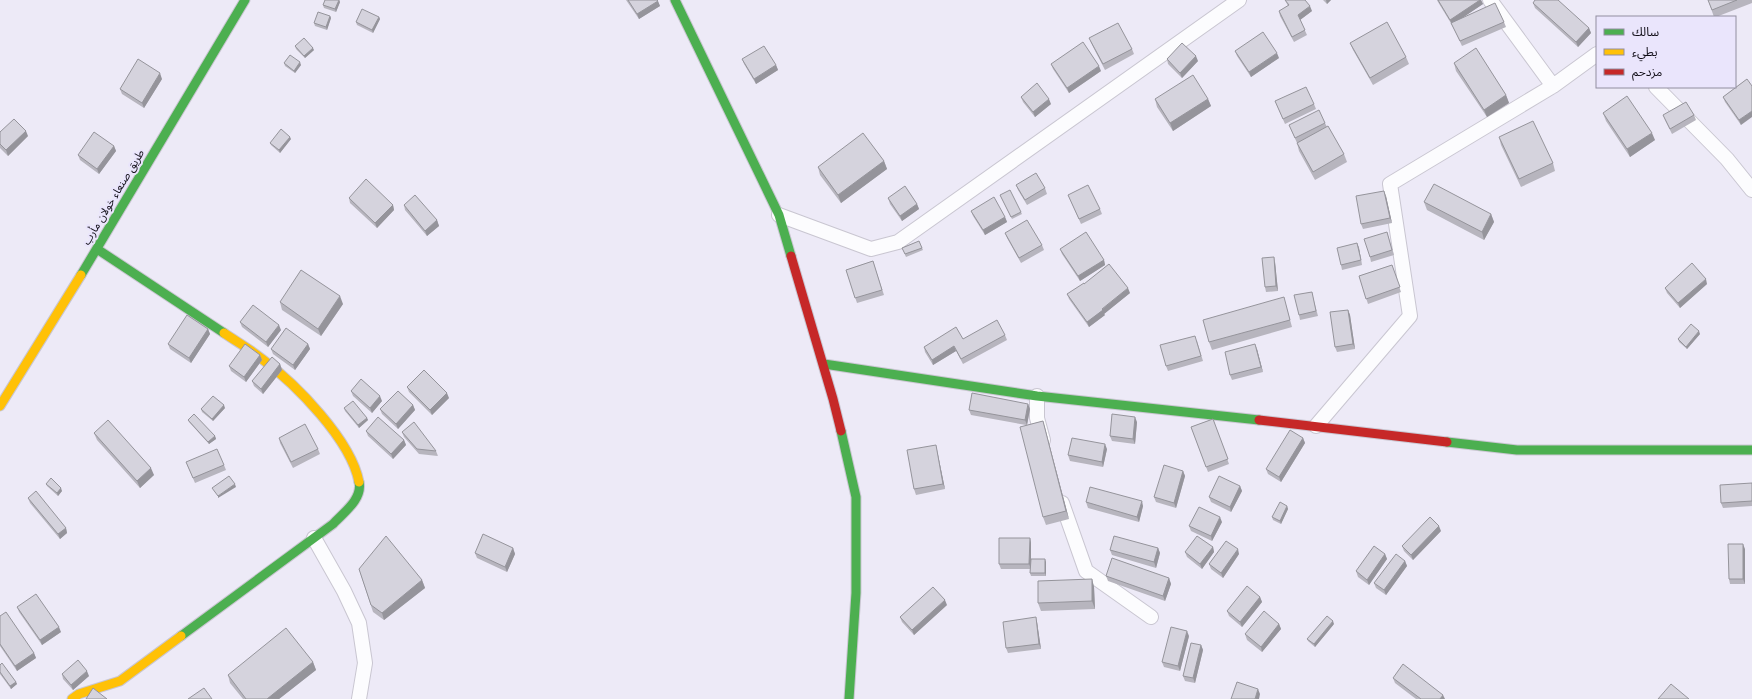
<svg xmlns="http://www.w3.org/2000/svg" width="1752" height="699" font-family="Mulish,'Noto Sans Arabic',sans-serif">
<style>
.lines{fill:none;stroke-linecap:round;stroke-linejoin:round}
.street-casing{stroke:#c9c6d1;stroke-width:16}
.fast-casing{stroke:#c9c6d1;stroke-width:11}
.slow-casing{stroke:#c9c6d1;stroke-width:11}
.jam-casing{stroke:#c9c6d1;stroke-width:11}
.street{stroke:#fcfcfe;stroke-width:14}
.fast{stroke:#4caf50;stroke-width:9}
.slow{stroke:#ffc107;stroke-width:9}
.jam{stroke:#c62828;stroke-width:9}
.wall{fill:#b7b5be}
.shaded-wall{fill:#95949b}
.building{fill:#d5d3dd;stroke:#95949b}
.labels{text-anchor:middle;stroke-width:4;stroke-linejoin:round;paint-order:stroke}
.street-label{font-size:11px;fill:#0f0c15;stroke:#eae5fc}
</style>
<rect width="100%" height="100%" fill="#edeaf7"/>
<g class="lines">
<!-- street casing -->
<g class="street-casing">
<path id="street" d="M1553,86l44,-32
M1656,87l71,72 25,31
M779,215l92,34 27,-7 341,-242
M1037,396v22l6,22
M1316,426l94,-110 -20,-132 163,-98 -63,-86
M1062,503l24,68 65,46
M314,538l30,53 15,32 6,40 -6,36"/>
</g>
<!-- fast casing -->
<g class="fast-casing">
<path id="fast" d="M675,0l104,215 12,41
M97,249l127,84
M81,275l164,-275
M824,364l213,32 222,24
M841,431l15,66v96l-7,106
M1447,442l70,8h235
M181,636l152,-112c10,-11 30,-25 26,-42"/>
</g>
<!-- slow casing -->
<g class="slow-casing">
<path id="slow" d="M224,333c13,9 26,16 38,26 34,25 89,81 97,123
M0,406l81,-131
M72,699l7,-5 41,-13 61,-45"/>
</g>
<!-- jam casing -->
<g class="jam-casing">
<path id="jam" d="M791,256l42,143 8,32
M1259,420l188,22"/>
</g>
<!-- street -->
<use href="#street" class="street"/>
<!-- fast -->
<use href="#fast" class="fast"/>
<!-- slow -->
<use href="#slow" class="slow"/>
<!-- jam -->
<use href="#jam" class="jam"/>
</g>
<!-- wall -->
<path class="wall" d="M325,0h14l1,2 -4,10 -12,-4 -1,-3z
M626,0h31l3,6 -21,13z
M1285,0l27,11 -12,9 7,15 -13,7 -14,-26 -1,-5 9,-5z
M1323,0h8l-4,4z
M1437,0h44l2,4 -20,13 41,5 2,5 -44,19 -10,-21 -14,-23z
M1708,0h44v3l-36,14h-2z
M1533,3l56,25 2,5 -13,14 -43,-39z
M330,16l1,2 -4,12 -12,-4 -1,-3z
M379,17l1,2 -7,14 -16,-8 -1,-3z
M1089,38l43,11 2,5 -29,16 -14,-27z
M1350,43l56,14 3,7 -36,21 -20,-35z
M295,46l19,4 -9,8 -9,-9z
M1235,51l44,7 -28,19 -14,-21z
M742,59l34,6 2,5 -22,14 -12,-20z
M1167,59l31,2 -16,17 -14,-14z
M284,63l17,2 -6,8 -10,-7z
M1454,63l52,32 3,8 -22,14 -31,-46z
M1051,64l50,7 -32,22 -16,-24z
M162,79l-18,29 -22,-14 -2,-5z
M1747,79l-6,46 -16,-23 -2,-5z
M1021,97l30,7 -16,13 -12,-15z
M1155,99h53l3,7 -38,25 -16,-24z
M1275,101l39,3 2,5 -31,15z
M1603,113l52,27 -25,17 -24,-36z
M1663,115h31l2,5 -24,14 -7,-14z
M1325,123l2,4 17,27 3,8 -32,18 -16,-29 -2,-8 -8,-18z
M0,132l28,4 -20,20 -8,-8z
M1499,137l54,26 2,8 -34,16 -20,-42z
M291,139l-11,14 -9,-8 -1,-2z
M114,146l2,5 -17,23 -19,-14 -2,-5z
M884,161l3,8 -46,34 -21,-28 -2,-8z
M1016,185l29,3 2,6 -20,11 -9,-15z
M1000,195l21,17 1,2 -10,5z
M1068,195l32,14 2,5 -21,10z
M1386,196l6,27 -29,6 -2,-5z
M349,198l44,7 1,5 -17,18 -27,-25z
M888,198l29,6 2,5 -17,12 -12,-17z
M1424,202l67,12 3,8 -10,18 -57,-30z
M404,205l33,15 2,6 -12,10 -22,-26z
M971,211l34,6 2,5 -22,13 -12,-19z
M1387,232l7,23 -23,7 -1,-5z
M1005,233l37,12 2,5 -23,13 -14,-25z
M919,241l4,9 -17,7 -4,-9z
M1357,243l2,5 3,17 -20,5 -1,-5z
M1060,249l44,11 1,5 -25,16 -18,-27z
M873,261l11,34 -27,8 -11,-33z
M1275,262l3,29 -12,1 -1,-5z
M1392,265l9,27 -33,12 -9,-28z
M1084,284l46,9 -26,21 1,1 -16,12 -20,-28 -2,-5z
M1707,284l-27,24 -13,-15 -2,-5z
M1312,292l1,5 5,19 -18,4 -1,-5z
M280,302l63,2 -22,32 -39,-26z
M1286,305l6,22 -80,23 -3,-8z
M1348,310l2,5 5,34 -18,3 -2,-5z
M240,322l41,8 -13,17 -26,-20z
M208,329l2,5 -19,29 -21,-14 -2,-5z
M1700,334l-13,15 -8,-7 -1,-3z
M1005,335l2,5 -44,24 -7,-13 -23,14 -8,-13 -1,-5 39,-8z
M1197,341l6,20 -35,10 -2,-5z
M308,344l2,5 -15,21 -22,-16 -2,-5z
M1257,349l6,23 -31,8 -2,-5z
M260,355l2,5 -16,22 -15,-11 -2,-5z
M280,364l2,6 -19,24 -9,-8 -2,-5z
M407,387l42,11 -17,17 -23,-23z
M351,391l31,10 -10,12 -19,-17z
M1028,404l2,5 -3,16 16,-4 2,7 24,91 -23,6 -3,-8 -17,-92 -55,-10 -2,-5z
M413,405l2,5 -17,19 -16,-15 -2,-5z
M225,408l-12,13 -11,-9 -1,-3z
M344,408l23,10 1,2 -9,8 -14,-17z
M1213,419l16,45 -21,8 -17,-45z
M188,420l27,16 1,3 -7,5 -20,-22z
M1137,422l-2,22 -23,-3 -2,-5z
M366,431l38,9 2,5 -13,14 -25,-23z
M402,432l34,19 2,5 -19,-2 -15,-17z
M94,433l60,42 -14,13 -43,-48z
M279,438l39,11 2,5 -27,14 -13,-25z
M1303,438l2,5 -24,39 -13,-8 -2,-5z
M936,445l1,5 8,39 -29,6 -2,-6z
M1107,449l-4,18 -33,-6 -2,-6z
M186,462l38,3 2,5 -31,13z
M1183,471l2,5 -9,32 -20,-6 -2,-5z
M1752,483v23l-29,2 -2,-5z
M46,484l16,7 -4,5 -11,-10z
M1240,486l2,5 -11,21 -20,-10 -2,-5z
M28,498l38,30 1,5 -7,6 -30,-36z
M1086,502l57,4 -4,16 -51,-14z
M1287,506l1,3 -7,15 -8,-4 -1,-3z
M1222,522l-10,19 -21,-10 -2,-5z
M1441,531l-28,29 -9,-9 -2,-5z
M1030,538l1,5v16l15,3v14h-15l-1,-3v-4h-29l-2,-5z
M1213,547l1,5 -12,17 -15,-12 -2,-5z
M513,548l2,6 -8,18 -30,-14 -2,-5z
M1158,548l2,5 -4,15 -44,-13 -2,-5z
M1745,549v35h-15l-1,-5z
M1239,554l-16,24 -12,-9 -2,-5z
M1385,554l2,5 -18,26 -11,-8 -2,-6z
M1405,561l2,5 -21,29 -10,-7 -2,-5z
M359,569l63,11 3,8 -41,32 -11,-8z
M1106,576l63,2 2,6 -6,17 -57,-20z
M1092,579l2,8 1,22 -54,2 -3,-8z
M1260,597l2,5 -20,25 -13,-11 -2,-5z
M947,605l-33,30 -12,-13 -2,-5z
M17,607l44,25 -19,13 -23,-33z
M0,616l34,37 2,5 -19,13 -17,-25z
M1037,622l4,27 -33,4 -2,-5z
M1279,624l2,5 -19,23 -15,-12 -2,-6z
M1334,624l-19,23 -7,-6 -1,-2z
M1189,636l-9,35 -16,-4 -2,-5z
M1201,645l2,5 -8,33 -10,-2 -2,-5z
M313,662l3,8 -37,29h-36l-13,-16 -2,-8z
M0,665l16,17 1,2 -6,5 -11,-15z
M62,674l27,2 -16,14 -10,-11z
M1393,678l52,21h-29l-21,-16z"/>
<!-- shaded-wall -->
<path class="shaded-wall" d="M339,0l1,2 -4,10 -1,-3z
M1326,0h5l-4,4z
M1480,0h1l2,4 -31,21 -2,-5z
M658,1l2,5 -21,13 -2,-5z
M1310,6l2,5 -12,9 -2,-5z
M330,16l1,2 -4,12 -1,-3z
M379,17l1,2 -7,14 -1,-3z
M1589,28l2,5 -13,14 -2,-5z
M313,48l1,2 -9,8 -1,-2z
M1277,53l2,5 -28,19 -2,-5z
M1196,56l2,5 -16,17 -2,-5z
M300,62l1,3 -6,8 -1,-2z
M776,65l2,5 -22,14 -2,-5z
M1099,66l2,5 -32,22 -2,-5z
M160,73l2,6 -18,29 -2,-5z
M1506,95l3,8 -22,14 -3,-7z
M1049,99l2,5 -16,13 -2,-5z
M1208,99l3,7 -38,25 -3,-8z
M1752,111v6l-11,8 -2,-5z
M26,131l2,5 -20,20 -2,-6z
M1652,133l3,7 -25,17 -3,-8z
M290,137l1,2 -11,14 -1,-3z
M114,146l2,5 -17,23 -2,-5z
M884,161l3,8 -46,34 -3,-8z
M1384,191l2,5 6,27 -2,-5z
M917,204l2,5 -17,12 -2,-5z
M393,205l1,5 -17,18 -2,-5z
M1491,214l3,8 -10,18 -2,-8z
M1005,217l2,5 -22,13 -2,-5z
M437,220l2,6 -12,10 -2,-5z
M1357,243l2,5 3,17 -1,-5z
M1274,257l1,5 3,29 -2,-5z
M1104,260l1,5 -25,16 -2,-5z
M1706,279l1,5 -27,24 -2,-5z
M1128,288l2,5 -26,21 1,1 -16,12 -2,-5z
M340,296l3,8 -22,32 -3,-7z
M1348,310l2,5 5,34 -2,-5z
M279,325l2,5 -13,17 -2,-5z
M208,329l2,5 -19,29 -2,-5z
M1699,331l1,3 -13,15 -1,-2z
M308,344l2,5 -15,21 -2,-5z
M1255,344l2,5 6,23 -2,-5z
M954,346l2,5 -23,14 -1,-5z
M260,355l2,5 -16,22 -2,-5z
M280,364l2,6 -19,24 -2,-5z
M447,393l2,5 -17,17 -2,-5z
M380,396l2,5 -10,12 -2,-5z
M1028,404l2,5 -3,16 -2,-5z
M224,405l1,3 -12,13 -1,-2z
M413,405l2,5 -17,19 -2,-5z
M1135,417l2,5 -2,22 -2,-5z
M367,418l1,2 -9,8 -1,-3z
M1043,421l2,7 24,91 -3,-8z
M215,436l1,3 -7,5 -1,-2z
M1303,438l2,5 -24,39 -2,-5z
M404,440l2,5 -13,14 -2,-5z
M1105,444l2,5 -4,18 -1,-5z
M936,445l1,5 8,39 -2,-5z
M151,468l3,7 -14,13 -3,-7z
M1183,471l2,5 -9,32 -2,-5z
M235,484l1,3 -18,11v-2z
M1240,486l2,5 -11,21 -1,-5z
M61,488l1,3 -4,5 -1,-3z
M1142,501l1,5 -4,16 -2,-5z
M1287,506l1,3 -7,15 -1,-3z
M1220,517l2,5 -10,19 -1,-5z
M1439,526l2,5 -28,29 -2,-5z
M66,528l1,5 -7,6 -2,-5z
M1030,538l1,5v26l-2,-5z
M1743,544l2,5v35l-2,-5z
M1213,547l1,5 -12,17 -2,-5z
M513,548l2,6 -8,18 -2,-5z
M1158,548l2,5 -4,15 -2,-6z
M1238,549l1,5 -16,24 -2,-5z
M1385,554l2,5 -18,26 -2,-5z
M1045,559l1,3v14l-1,-3z
M1405,561l2,5 -21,29 -2,-5z
M1169,578l2,6 -6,17 -2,-5z
M1092,579l2,8 1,22 -3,-8z
M422,580l3,8 -41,32 -2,-7z
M1260,597l2,5 -20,25 -2,-5z
M945,600l2,5 -33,30 -2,-5z
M1036,617l1,5 4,27 -2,-5z
M1333,621l1,3 -19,23 -1,-3z
M1279,624l2,5 -19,23 -1,-5z
M59,627l2,5 -19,13 -2,-5z
M1187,631l2,5 -9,35 -2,-5z
M1201,645l2,5 -8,33 -2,-5z
M34,653l2,5 -19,13 -2,-5z
M313,662l3,8 -37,29h-12z
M87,671l2,5 -16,14 -2,-5z
M16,682l1,2 -6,5 -1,-3z
M1258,689l2,5 -1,5h-4z
M1443,695l2,4h-5z"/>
<!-- building -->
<path class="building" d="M325,0h14l-4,9 -12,-4z
M628,0h29l1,1 -21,13z
M1285,0h20l5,6 -12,9 7,15 -13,7 -13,-26 10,-6z
M1438,0h42l-30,20z
M1535,0h23l31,28 -13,14 -43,-39z
M1708,0h29l-25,10z
M1495,3l9,19 -44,19 -9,-18z
M362,9l17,8 -7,13 -16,-8z
M318,12l12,4 -4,11 -12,-4z
M1387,22l19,35 -36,21 -20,-35z
M1118,23l14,26 -29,15 -14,-26z
M1263,32l14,21 -28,19 -14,-21z
M304,38l9,10 -9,8 -9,-10z
M1083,42l16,24 -32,22 -16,-24z
M1182,43l14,13 -16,17 -13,-14z
M764,46l12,19 -22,14 -12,-20z
M1476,48l30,47 -22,15 -30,-47z
M290,55l10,7 -6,9 -10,-8z
M138,59l22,14 -18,30 -22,-14z
M1193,75l15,24 -38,24 -15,-24z
M1747,79l5,7v25l-13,9 -16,-23z
M1037,83l12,16 -16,13 -12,-15z
M1306,87l8,17 -31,15 -8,-18z
M1627,96l25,37 -25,16 -24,-36z
M1686,102l8,13 -24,14 -7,-14z
M1319,110l6,13 -30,15 -6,-13z
M14,119l12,12 -20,19 -6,-6v-12z
M1533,121l20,42 -34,16 -20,-42z
M1328,126l16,28 -31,18 -16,-29z
M281,129l9,8 -11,13 -9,-7z
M94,132l20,14 -17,23 -19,-14z
M863,133l21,28 -46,34 -20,-28z
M1036,173l9,15 -20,12 -9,-15z
M366,179l27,26 -18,18 -26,-25z
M1434,184l57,30 -9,18 -58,-30z
M1088,185l12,24 -21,10 -11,-24z
M905,186l12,18 -17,12 -12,-18z
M1010,190l11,22 -10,5 -11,-22z
M1384,191l6,27 -29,6 -5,-28z
M415,195l22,25 -12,11 -21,-26z
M994,197l11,20 -22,13 -12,-19z
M1027,220l15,25 -23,13 -14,-25z
M1086,232l18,28 -26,16 -18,-27z
M1387,232l5,18 -22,7 -6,-18z
M919,241l3,7 -17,6 -3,-6z
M1357,243l4,17 -20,5 -4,-17z
M1274,257l2,29 -11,1 -3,-29z
M873,261l9,29 -27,8 -9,-28z
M1692,263l14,16 -28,24 -13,-15z
M1109,264l19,24 -26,21 1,1 -16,12 -20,-28 17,-11v1z
M1392,265l8,22 -34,12 -7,-23z
M301,270l39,26 -22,33 -38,-27z
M1312,292l4,19 -17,4 -5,-20z
M1284,297l6,23 -81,22 -6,-22z
M253,305l26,20 -13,17 -26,-20z
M1348,310l5,34 -18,3 -5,-35z
M187,315l21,14 -19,29 -21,-14z
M997,320l8,15 -44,24 -7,-13 -22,14 -8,-13 32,-20 7,12z
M1691,324l8,7 -13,16 -8,-8z
M286,328l22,16 -15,21 -22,-16z
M1195,336l6,20 -35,10 -6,-21z
M245,344l15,11 -16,22 -15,-11z
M1255,344l6,23 -31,8 -5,-23z
M272,357l8,7 -19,25 -9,-8z
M424,370l23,23 -17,17 -23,-23z
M361,379l19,17 -10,12 -19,-17z
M398,391l15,14 -17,19 -16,-15z
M972,393l56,11 -3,16 -56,-10z
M213,396l11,9 -12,14 -11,-10z
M353,401l14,17 -9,7 -14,-17z
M194,414l21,22 -7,6 -20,-22z
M1112,414l23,3 -2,22 -23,-3z
M378,417l26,23 -13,14 -25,-23z
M1213,419l15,40 -22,8 -15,-40z
M108,420l43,48 -14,13 -43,-48z
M1043,421l23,90 -23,6 -23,-90z
M414,422l22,29 -19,-2 -15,-17z
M305,424l13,25 -27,13 -12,-24z
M1290,430l13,8 -24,39 -13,-8z
M1072,438l33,6 -3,18 -34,-7z
M936,445l7,39 -29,5 -7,-39z
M217,449l7,16 -31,13 -7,-16z
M1164,465l19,6 -9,32 -20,-6z
M229,476l6,8 -17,12 -6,-8z
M1219,476l21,10 -10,21 -21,-10z
M51,478l10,10 -4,5 -11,-9z
M1752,483v18l-31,2 -1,-18z
M1090,487l52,14 -5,16 -51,-15z
M36,491l30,37 -8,6 -30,-36z
M1280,502l7,4 -7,15 -8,-4z
M1199,507l21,10 -9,19 -22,-10z
M1430,517l9,9 -28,29 -9,-9z
M483,534l30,14 -8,19 -30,-14z
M386,536l36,44 -40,33 -11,-8 -12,-36z
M1114,536l44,12 -4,14 -44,-12z
M1197,536l16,11 -13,17 -15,-12z
M999,538h31l-1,26h-30z
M1226,541l12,8 -17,24 -12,-9z
M1728,544h15v35h-14z
M1374,546l11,8 -18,26 -11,-9z
M1396,554l9,7 -21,29 -10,-7z
M1112,558l57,20 -6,18 -57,-20z
M1031,559h14v14h-15z
M1092,579v22l-54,2v-22z
M1247,586l13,11 -20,25 -13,-11z
M933,587l12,13 -33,30 -12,-13z
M36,594l23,33 -19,13 -23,-33z
M1264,611l15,13 -18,23 -16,-13z
M6,612l28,41 -19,13 -15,-22v-28z
M1327,616l6,5 -19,23 -7,-5z
M1036,617l3,27 -33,4 -3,-26z
M1171,627l16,4 -9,35 -16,-4z
M286,628l27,34 -46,37h-21l-18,-24z
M1191,643l10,2 -8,33 -10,-2z
M78,660l9,11 -16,14 -9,-11z
M2,663l14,19 -6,4 -10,-14v-7z
M1403,664l40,31 -3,4h-19l-28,-21z
M1237,682l21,7 -3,10h-24z
M1671,684l18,15h-31z
M93,688l14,11h-21z
M204,688l8,11h-24z"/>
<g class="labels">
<!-- street labels -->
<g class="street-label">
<text transform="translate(113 197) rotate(-59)" y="4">طريق صنعاء خولان مأرب</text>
</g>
</g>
<!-- legend -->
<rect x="1596" y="16" width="140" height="72" fill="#eae5fc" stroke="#928ea0"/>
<rect x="1604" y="29" width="20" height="6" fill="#4caf50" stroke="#928ea0"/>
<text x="1632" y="36" font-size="12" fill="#0f0c15">سالك</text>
<rect x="1604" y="49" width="20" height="6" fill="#ffc107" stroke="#928ea0"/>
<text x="1632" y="56" font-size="12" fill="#0f0c15">بطيء</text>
<rect x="1604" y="69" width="20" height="6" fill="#c62828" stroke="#928ea0"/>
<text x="1632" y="76" font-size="12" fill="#0f0c15">مزدحم</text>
</svg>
